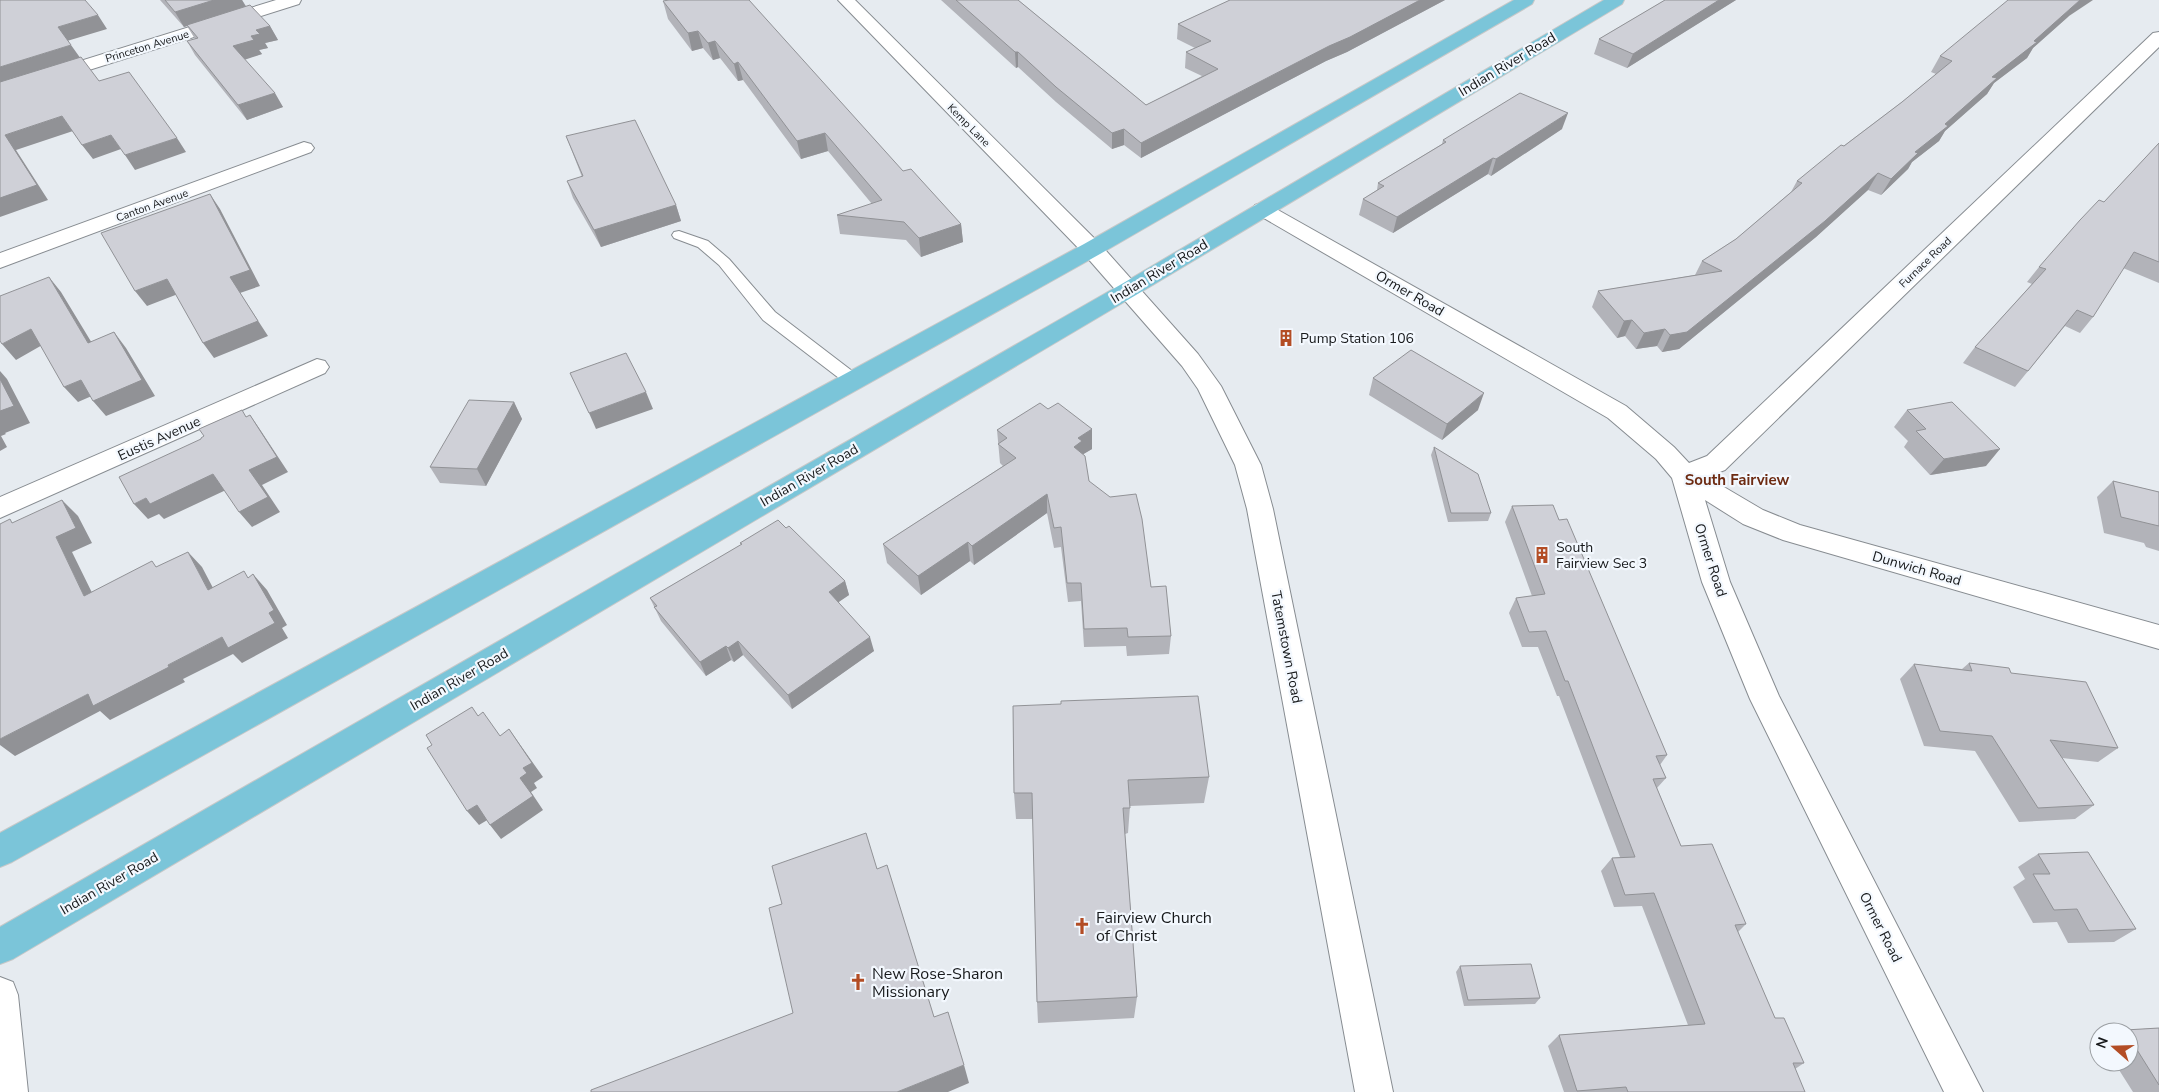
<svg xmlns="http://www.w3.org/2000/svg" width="2159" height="1092" font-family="'Nunito Sans',sans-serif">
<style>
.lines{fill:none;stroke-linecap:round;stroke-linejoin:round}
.service-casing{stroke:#878c91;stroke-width:2}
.minor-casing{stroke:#878c91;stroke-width:2}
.primary-casing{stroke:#c7c8c8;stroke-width:2}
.service{fill:#fff;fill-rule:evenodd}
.minor{fill:#fff;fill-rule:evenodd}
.primary{fill:#7bc5d9;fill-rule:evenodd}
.wall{fill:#b2b3b9}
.shaded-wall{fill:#919296}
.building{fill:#cfd0d7;stroke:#919296}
.labels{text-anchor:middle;stroke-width:4.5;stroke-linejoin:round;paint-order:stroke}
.far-street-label{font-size:11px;fill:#17191b;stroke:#f3f8fe}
.street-label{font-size:14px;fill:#17191b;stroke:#f3f8fe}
.poi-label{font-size:14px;fill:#17191b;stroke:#f3f8fe;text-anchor:start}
.neighbourhood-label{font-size:15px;font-weight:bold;fill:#6d2b12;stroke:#f3f8fe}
.near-poi-label{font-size:16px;fill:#17191b;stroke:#f3f8fe;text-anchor:start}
</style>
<rect width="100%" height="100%" fill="#e6ebf0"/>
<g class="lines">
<!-- service casing -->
<g class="service-casing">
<path id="service" d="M679,231l29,10 21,18 46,53 85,65 2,4 -2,4 -6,2 -6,-2 -85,-65 -44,-55 -21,-18 -24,-9 -2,-3 2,-3z"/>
</g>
<!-- minor casing -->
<g class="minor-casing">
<path id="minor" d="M276,0h25l-2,4 -299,94v-12z
M838,0h17l245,244 98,110 23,32 40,79 12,44 120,583h-38l-108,-583 -12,-44 -37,-76 -16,-23 -98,-112z
M2159,32v15l-434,423 -18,7 56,33 37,15 359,100v24l-376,-109 -40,-16 -38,-24 25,82 49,114 204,396h-39l-194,-393 -48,-117 -30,-104 -16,-19 -48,-41 -353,-205 -3,-4 3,-4 7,-2 7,2 357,201 48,41 15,16 18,-7 446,-423z
M304,142l7,2 3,4 -3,4 -311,116v-15z
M317,359l8,2 4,6 -4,6 -325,145v-21z
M0,977l13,5 5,13 10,97h-28z"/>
</g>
<!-- primary casing -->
<g class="primary-casing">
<path id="primary" d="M1514,0h20l-2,4 -432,250 -1088,608 -12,5v-34l1084,-589z
M1604,0h20l-2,4 -486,291 -1123,664 -13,5v-37l1120,-642z"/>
</g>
<!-- service -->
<use href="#service" class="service"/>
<!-- minor -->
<use href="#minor" class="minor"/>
<!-- primary -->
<use href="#primary" class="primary"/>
</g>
<!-- wall -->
<path class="wall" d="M160,0h82l4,6 24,20 8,14 -13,3 3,5 -9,2 3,4 -18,5 39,48 -36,13 -52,-65 -8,-14 8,-2 -8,-13 -3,1z
M941,0h77l128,105 56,-29 -17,-8 1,-16 9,-4 -18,-9 1,-15 52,-24h215l-98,52 -21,9 -185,97 -17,-13 -12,4 -56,-47 -38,-35 -2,1z
M1665,0h71l-109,68 -33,-14 5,-15z
M663,1l240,170 58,53 2,18 -42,15 -15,-17 -66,-6 -3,-19 35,-11 -44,-53 -27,8 -58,-79 -5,1 -18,-23 -7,2 -10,-12 -11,3 -24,-32z
M2069,16l-36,32 -6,10 -33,25 -7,11 -42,37 -6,10 -27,21 -4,7 -27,26 -13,-5 -52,47 -137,112 -17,3 -5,-6 -21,3 -11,-13 -8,2 -25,-31 6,-16 97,-16 7,-14 34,-22 55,-47 6,-11 105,-79 34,-28 -5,-2 9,-16z
M1562,129l-71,47 -3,-2 -95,59 -34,-18 4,-16 14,-9 1,-7 64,-39 1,-4z
M566,136l110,69 5,16 -80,26 -28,-49 -6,-17 15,-4z
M2159,143v140l-36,-15 -30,49 -13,16 -15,-7 -50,61 -52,-24 12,-16 57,-63 -5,-2 12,-15 65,-65z
M1373,378l105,32 -36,30 -73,-45z
M514,402l8,17 -36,67 -46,-3 -10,-16z
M1048,409l44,20v20l-9,5 6,27 62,106 20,49 -2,18 -42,2 -1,-10 -42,1 -3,-46 -13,1 -7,-55 -7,1 -7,-35 -73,52 -4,-4 -49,34 -34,-32 -4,-19 120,-78 -3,-3 -3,-33z
M1907,410l79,56 -56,9 -26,-28 4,-6 -14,-14z
M1434,447l57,66 -3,8 -40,1 -17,-67z
M2113,481l46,11v59l-13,-4 -2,-4 -40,-10 -7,-36z
M1512,506l47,14 108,235 -7,10 6,13 -9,10 24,58 65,78 -8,8 37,86 29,45 -9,6 10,23h-241l-16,-46 11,-11 129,-10 -46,-119 -28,1 -13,-36 11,-13 8,-1 -61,-161h-2l-19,-49h-16l-13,-34 7,-15 16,-2 -27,-74z
M740,543l105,38 4,14 -11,7 36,49 -82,58 -49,-54 -9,7 -3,-2 -25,16 -45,-55 -11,-23 91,-53z
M1969,663l42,10 107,75 -20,14 -36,-4 32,47 -19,14 -56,3 -44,-71 -51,-5 -24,-67 14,-15 48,5z
M1013,706l196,71 -5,26 -74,3 -2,27 -3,1 12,163 -3,21 -96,5 -1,-21 -4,-183h-17l-2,-26z
M2038,854l98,75 -22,13 -46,1 -11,-21 -24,1 -20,-36 12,-8 -7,-12z
M1460,966l80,32 -5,6 -71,2 -8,-34z
M2159,1028v64h-26l-19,-30h15v-30h-8l4,-2z"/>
<!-- shaded-wall -->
<path class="shaded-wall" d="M214,0h28l4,7 -62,20 -9,-15z
M1420,0h25l-98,52 -21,9 -185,97v-15l188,-97z
M1719,0h17l-109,68 6,-14z
M2080,0h13l-24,16 -36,32 -6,10 -33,25 -7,11 -42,37 -6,10 -27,21 -4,7 -27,26 10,-16 24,-27 30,-28 47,-47z
M98,15l9,14 -40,12 -9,-14z
M270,26l8,14 -13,3 3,5 -9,2 3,4 -21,7 -8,-15 18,-10 5,-6z
M698,31l5,17 -11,3 -4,-18z
M715,41l5,17 -7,2 -5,-17z
M71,45l10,14 -81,25v-17z
M1015,52h3v15l-2,1z
M738,62l5,18 -5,1 -4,-17z
M275,93l8,14 -36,13 -9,-15z
M1568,113l-6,16 -71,47 5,-17z
M62,116l11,15 -57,19 32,50 -48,17v-19l5,-63z
M1124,129v16l-12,4v-16z
M825,133l3,18 -27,8 -4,-18z
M111,135l10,14 -28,10 -11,-14z
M177,138l9,14 -51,18 -10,-15z
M1493,158l-5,16 -95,59 4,-16z
M1878,173l-10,17 -52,47 -137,112 -17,3 8,-17z
M210,194l10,15 40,77 -20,7 28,43 -54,22 -11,-15 27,-66z
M676,205l5,16 -80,26 -7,-17z
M961,224l2,18 -42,15 -2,-19z
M49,277l12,15 40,66 -13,-15z
M167,279l11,15 -31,12 -12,-15z
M1632,320l-7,16 -8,2 7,-17z
M31,329l13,15 -28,16 -14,-16z
M1665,329l-8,17 -21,3 8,-16z
M114,332l12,16 29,48 -49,20 -13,-15z
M0,371l7,8 23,44 -25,10 1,1 -5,2 6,11 -7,4z
M81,380l13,15 -16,7 -14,-15z
M646,392l7,17 -57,20 -7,-16z
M1484,393l-6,17 -36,30 5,-16z
M514,402l8,17 -36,67 -9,-17z
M250,415l11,16 27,41 -26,13 18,27 -28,15 -13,-15 10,-42z
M1092,429v20l-10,6 -8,-8 4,-9z
M2000,449l-14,17 -56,9 14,-16z
M213,474l13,16 -62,29 -5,-5 -11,5 -14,-15 12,-6z
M1047,494v19l-73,52 -2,-19z
M62,500l16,16 14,27 -20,9 29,59 -17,-15 -28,-59z
M968,542l2,19 -49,34 -3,-19z
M188,552l14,15 20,38 -14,-15z
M253,574l14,16 20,35 -5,3 6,10 -46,25 -9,-9 -50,25 2,3 -75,38 -10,-9 -85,45 -15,-11v-6l88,-45 80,-29 101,-52z
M845,581l4,14 -16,11 -4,-14z
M870,637l4,14 -82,58 -4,-14z
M738,641l5,14 -9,7 -6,-14z
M726,646l5,14 -25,16 -6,-14z
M509,729l34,48 -9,6 3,5 -6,4 12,18 -42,29 -11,-14 30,-47z
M477,805l12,14 -10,6 -12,-14z
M964,1065l5,18 -21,9h-51z"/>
<!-- building -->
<path class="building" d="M0,0h85l13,15 -40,12 13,18 -71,22z
M165,0h49l-39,12z
M669,0h80l154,171 8,-2 50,55 -42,14 -15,-16 -67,-7 45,-15 -57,-67 -28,8 -59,-79 -4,2 -19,-23 -7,2 -10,-12 -10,2 -25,-32z
M956,0h62l128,105 72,-36 -32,-17 25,-11 -33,-17 52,-24h190l-70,37 -21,9 -188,97 -17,-14 -12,4 -56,-46 -38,-35h-3z
M1665,0h54l-86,54 -34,-15z
M2008,0h72l-46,41 3,1 -45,35 5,1 -52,46 3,2 -33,26 3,1 -27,26 -13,-6 -53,48 -138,111 -17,3 -5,-6 -21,4 -12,-13 -8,1 -26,-30 124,-20 -20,-10 34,-22 66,-56 -5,-2 44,-36 3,1 58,-44 50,-41 -12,-5z
M250,5l20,21 -14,4 4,4 -9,2 3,4 -21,6 42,47 -37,12 -51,-64 11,-3 -11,-13z
M81,57l18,24 30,-9 48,66 -52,17 -14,-20 -29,10 -20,-29 -57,19 32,50 -37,13v-116z
M1520,93l48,20 -72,46 -3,-1 -96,59 -34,-18 21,-13 -6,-3 68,-41 -3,-2z
M635,120l41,85 -82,25 -27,-49 16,-5 -17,-40z
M2159,143v119l-25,-10 -41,65 -16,-7 -49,61 -53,-24 71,-78 -7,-2 41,-47 19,-20 5,2z
M210,194l40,76 -20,7 28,44 -55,22 -36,-64 -32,12 -34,-58z
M49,277l39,66 26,-11 28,48 -49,21 -12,-21 -17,7 -33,-58 -29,15 -2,-3v-45z
M1411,350l73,43 -37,31 -74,-46z
M626,353l20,39 -57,21 -19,-40z
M0,379l14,27 -14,5z
M469,400l45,2 -37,67 -47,-2z
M1952,402l48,47 -56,10 -28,-28 10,-2 -19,-19z
M1040,403l8,6 10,-6 34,26 -14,9 4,3 -8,6 11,9 4,25 21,16 26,-3 6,25 9,68 15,-1 5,50 -43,1 -1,-9 -43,1 -3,-46h-14l-6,-56 -7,1 -7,-34 -75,52 -4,-4 -50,34 -35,-32 133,-86 -18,-14 9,-6 -10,-8z
M242,410l4,7 4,-2 27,42 -28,13 19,27 -29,15 -26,-38 -63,30 -4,-6 -12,6 -15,-27 82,-38v-1l3,-2 -5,-7z
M1434,447l44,27 13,39h-40z
M2113,481l46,11v34l-38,-9z
M62,500l14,28 -20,9 28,59 68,-35 4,6 32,-15 20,38 36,-19 4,7 5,-4 21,36 -5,3 6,10 -47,25 -6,-11 -54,28 1,2 -76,39 -5,-12 -88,45v-215l10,-5 2,4z
M1553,505l6,15 8,-1 100,236 -11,1 10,22 -13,1 28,67 31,-2 34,80 -11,1 40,93h9l20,45h-11l12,29h-177l-2,-5 -49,4 -18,-56 146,-11 -51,-131 -29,2 -13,-37 23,-1 -67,-176h-3l-19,-50 -17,1 -13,-34 29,-4 -33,-88z
M778,520l8,8 3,-2 56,55 -16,11 41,45 -82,58 -50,-54 -10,7 -2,-2 -26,16 -46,-55 3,-1 -7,-8 92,-54 -2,-1z
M1969,663l40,5 2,5 75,9 32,66 -68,-8 44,65 -56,3 -46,-72 -52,-5 -26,-67 58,7z
M1198,696l11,81 -81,3 2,28h-7l14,189 -100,5 -5,-209h-18l-1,-87 48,-2v-3z
M472,707l6,9 5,-4 17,24 9,-7 23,34 -9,5 4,5 -7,5 13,18 -43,29 -13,-20 -10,6 -40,-63 5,-3 -6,-10z
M866,833l11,36 10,-4 47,152 14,-5 16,53 -67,27h-306v-2l202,-77 -24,-105 13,-4 -10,-38z
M2088,852l48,77 -47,2 -12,-22 -23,1 -21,-36h17l-12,-20z
M1531,964l9,34 -72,2 -8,-34z
M2159,1028v57l-30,-48v-5h-3l-1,-2z"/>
<!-- icons -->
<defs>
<g id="building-bare" transform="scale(1.35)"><path d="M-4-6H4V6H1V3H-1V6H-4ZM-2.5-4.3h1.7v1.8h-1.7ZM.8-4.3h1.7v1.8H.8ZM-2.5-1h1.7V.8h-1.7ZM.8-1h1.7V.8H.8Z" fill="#b34d25" stroke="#f3f8fe" stroke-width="2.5" paint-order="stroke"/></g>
<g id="church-bare" transform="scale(1.35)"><path d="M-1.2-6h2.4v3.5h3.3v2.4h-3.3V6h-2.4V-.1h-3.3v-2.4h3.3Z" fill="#b34d25" stroke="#f3f8fe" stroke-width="2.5" paint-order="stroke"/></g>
</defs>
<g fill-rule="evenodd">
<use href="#building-bare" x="1286" y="338"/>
<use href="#building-bare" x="1542" y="555"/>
<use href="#church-bare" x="1082" y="926"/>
<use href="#church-bare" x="858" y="982"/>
</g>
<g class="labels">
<!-- far-street labels -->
<g class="far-street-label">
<text transform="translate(147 46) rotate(-17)" y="4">Princeton Avenue</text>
<text transform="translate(969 125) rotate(45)" y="4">Kemp Lane</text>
<text transform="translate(152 205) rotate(-20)" y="4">Canton Avenue</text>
<text transform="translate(1925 262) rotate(-44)" y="4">Furnace Road</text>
</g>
<!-- street labels -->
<g class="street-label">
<text transform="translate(1507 64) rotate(-31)" y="5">Indian River Road</text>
<text transform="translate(1159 271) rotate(-31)" y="5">Indian River Road</text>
<text transform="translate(1410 293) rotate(30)" y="5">Ormer Road</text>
<text transform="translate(159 438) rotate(-24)" y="5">Eustis Avenue</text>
<text transform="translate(809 475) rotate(-30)" y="5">Indian River Road</text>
<text transform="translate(1711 560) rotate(72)" y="5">Ormer Road</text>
<text transform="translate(1917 568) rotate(16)" y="5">Dunwich Road</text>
<text transform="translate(1287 647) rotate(79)" y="5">Tatemstown Road</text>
<text transform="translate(459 679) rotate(-30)" y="5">Indian River Road</text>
<text transform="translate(109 883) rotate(-30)" y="5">Indian River Road</text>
<text transform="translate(1881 927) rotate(63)" y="5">Ormer Road</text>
</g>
<!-- poi labels -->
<g class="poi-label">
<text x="1300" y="343">Pump Station 106</text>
<text x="1556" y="552">South<tspan x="1556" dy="16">Fairview Sec 3</tspan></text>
</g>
<!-- neighbourhood labels -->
<g class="neighbourhood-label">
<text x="1737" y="485">South Fairview</text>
</g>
<!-- near-poi labels -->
<g class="near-poi-label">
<text x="1096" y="923">Fairview Church<tspan x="1096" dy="18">of Christ</tspan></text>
<text x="872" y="979">New Rose-Sharon<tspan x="872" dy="18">Missionary</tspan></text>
</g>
</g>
<!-- north arrow -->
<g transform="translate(2114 1047) rotate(290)"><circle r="24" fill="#f3f8fe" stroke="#9b9fa3"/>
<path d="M0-4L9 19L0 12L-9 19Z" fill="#b34d25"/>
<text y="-8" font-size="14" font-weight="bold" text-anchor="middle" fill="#17191b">N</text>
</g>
</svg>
